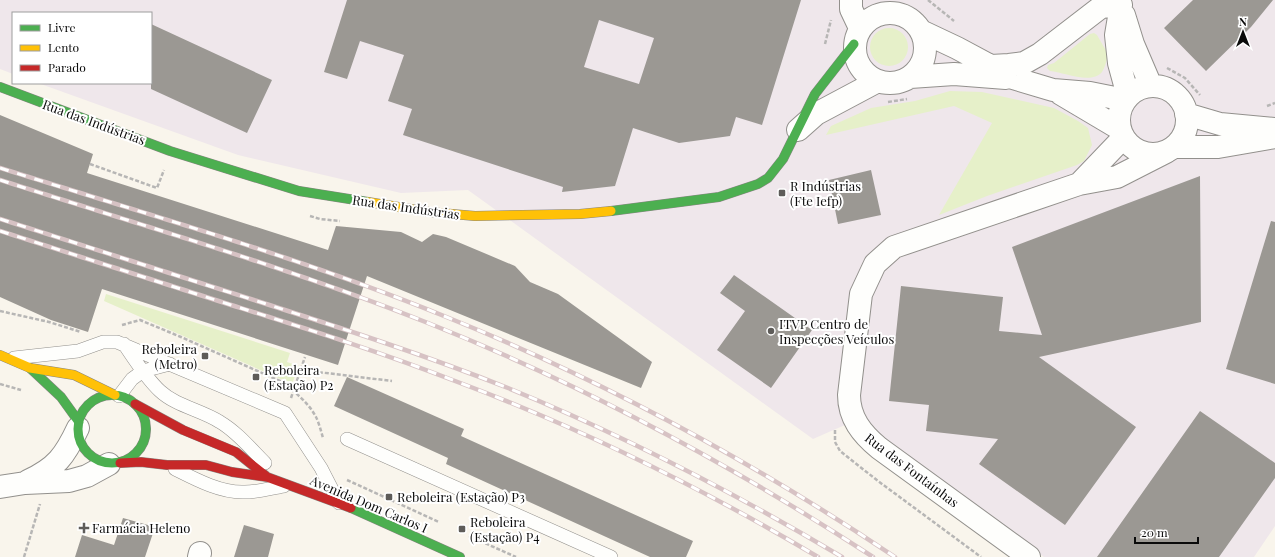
<svg xmlns="http://www.w3.org/2000/svg" width="1275" height="557" font-family="'Playfair Display',serif">
<style>
.industrial{fill:#efe7eb}
.green{fill:#e6f0c9}
.building{fill:#9b9893;fill-rule:evenodd}
.lines{fill:none;stroke-linecap:round;stroke-linejoin:round}
.lane-casing{stroke:#92908c;stroke-width:14}
.street-casing{stroke:#92908c;stroke-width:24}
.fast-casing{stroke:#888682;stroke-width:10}
.slow-casing{stroke:#888682;stroke-width:10}
.jam-casing{stroke:#888682;stroke-width:10}
.path{stroke:#b7b6b5;stroke-width:2.5;stroke-dasharray:4 2;stroke-linecap:butt}
.lane{stroke:#fefefc;stroke-width:13}
.street{stroke:#fefefc;stroke-width:22}
.fast{stroke:#4caf50;stroke-width:9}
.slow{stroke:#ffc107;stroke-width:9}
.jam{stroke:#c62828;stroke-width:9}
.rail-casing{stroke:#d7c2c4;stroke-width:4.5}
.rail{stroke:#fff;stroke-width:3;stroke-dasharray:9;stroke-linecap:butt}
.poi-dot{fill:#5e5c59;stroke:#fff;stroke-width:1.5}
.labels{text-anchor:middle;stroke-width:4;stroke-linejoin:round;paint-order:stroke}
.street-label{font-size:13px;fill:#0a0a0a;stroke:#fff}
.poi-label{font-size:13px;fill:#0a0a0a;stroke:#fff;text-anchor:start}
</style>
<rect width="100%" height="100%" fill="#f9f5ec"/>
<!-- industrial -->
<path class="industrial" d="M0,0h1275v526l-21,31h-210l-190,-136 -41,18 -345,-249 -67,3 -163,-38 -200,-72h113v-70h-138v61l-13,-5z"/>
<!-- green -->
<path class="green" d="M870 47a19 19 0 1 1 38 0a19 19 0 1 1-38 0Z
M1094,33l3,2 11,19c-1,6 -3,13 -6,18 -11,13 -39,0 -52,-1l-3,-3 1,-3 6,-2 36,-29z
M950,91l32,1 72,16 24,13 10,7 4,17 -8,16 -7,4 -90,31 -48,19 53,-92 -38,-17 -128,29 5,-9 40,-18 44,-7z
M106,294l184,59 -3,9 12,4 -7,18 -188,-83z"/>
<!-- building -->
<path class="building" d="M347,0h454l-39,125 -26,-8 -6,19 -51,7 -46,-15 -18,58 -53,6 1,-5 -160,-52 9,-26 -24,-8 16,-46 -44,-14 -13,38 -23,-7zM599,20l55,18 -15,46 -55,-17z
M1193,0h80l-22,27 -45,44 -42,-43z
M151,24l121,56 -25,53 -96,-44z
M0,115l93,39 -6,19 241,77 8,-24 65,6 21,10 11,-8 13,3 69,29 15,16 28,12 94,68 -11,26 -274,-112 -29,89 -236,-76 -14,43 -37,-12 -51,-23z
M871,170l10,45 -43,9 -9,-44z
M1200,176l1,146 -162,35 97,70 -71,98 -86,-61 19,-25 -72,-8 3,-26 -40,-4 12,-115 102,11 -4,34 43,4 -30,-88z
M1271,221l4,1v162l-49,-15z
M734,275l78,55 -41,58 -54,-38 28,-39 -25,-18z
M347,377l117,52 -3,7 232,105 -7,16h-36l-204,-93 2,-6 -114,-52z
M1200,411l75,52v15l-56,79h-122z
M123,518l32,9 -10,30h-70l7,-22 32,10z
M244,525l30,9 -6,23h-34z"/>
<g class="lines">
<!-- lane casing -->
<g class="lane-casing">
<path id="lane" d="M124,344c11,16 22,34 36,47 16,15 41,19 60,31 17,10 31,27 45,41
M14,358l64,-7 25,-9h14l168,71 36,55 18,35
M119,396l13,-17 11,-8 27,-7
M347,439l264,118
M175,469c20,10 44,23 67,23 13,1 29,-4 42,-6"/>
</g>
<!-- street casing -->
<g class="street-casing">
<path id="street" d="M851,0v9l9,19
M1121,5l-5,30 3,28 9,33
M855 48a35 35 0 1 1 70 0a35 35 0 1 1-70 0Z
M1124,15l9,29 18,42
M921,31l36,17 56,30 40,12 37,3 35,7
M991,66l18,-1 15,-2 16,-9 61,-47 20,-2
M910,77l44,-3 52,4
M1119 120a34 34 0 1 1 68 0a34 34 0 1 1-68 0Z
M1061,94l59,35
M1186,114l34,10 55,5
M798,130l18,-16 62,-33
M1174,147h44l57,-10
M1079,184l44,-46
M28,481c28,-13 37,-25 50,-53
M0,487l25,-4 44,-2 18,-5 22,-12
M199,557l1,-4
M1029,557l-150,-109c-17,-14 -30,-30 -30,-53l12,-101 14,-30 19,-17 185,-63 38,-7 49,-25"/>
</g>
<!-- fast casing -->
<g class="fast-casing">
<path id="fast" d="M0,87l170,64 129,40 69,11
M611,211l108,-14 39,-13 10,-6 15,-19 32,-65 39,-50
M30,368l31,29 18,25
M78 429a34 34 0 1 1 68 0a34 34 0 1 1-68 0Z
M351,508l109,49"/>
</g>
<!-- slow casing -->
<g class="slow-casing">
<path id="slow" d="M368,202l61,10 46,4 105,-2 31,-3
M0,355l30,13 44,7 41,20"/>
</g>
<!-- jam casing -->
<g class="jam-casing">
<path id="jam" d="M135,404l48,26 53,22 30,24
M120,463l21,-1 26,3h39l26,7 35,5 84,31"/>
</g>
<!-- path -->
<path class="path" d="M928,0l26,21
M825,44l6,-24
M1167,68l18,10 15,17
M888,102l19,-3
M1267,106l8,-3
M90,164l67,24 7,-18
M310,216l10,3 20,2
M0,311l49,11 32,10
M122,325l18,-5 41,17 99,44c14,10 28,21 36,36 3,6 5,14 7,21
M301,370l91,11
M0,384l21,6
M291,398l14,-41
M835,430v12l5,9 38,30 103,76
M347,480l92,42
M469,536l47,21
M24,557l16,-53"/>
<!-- lane -->
<use href="#lane" class="lane"/>
<!-- street -->
<use href="#street" class="street"/>
<!-- fast -->
<use href="#fast" class="fast"/>
<!-- slow -->
<use href="#slow" class="slow"/>
<!-- jam -->
<use href="#jam" class="jam"/>
<!-- rail casing -->
<g class="rail-casing">
<path id="rail" d="M0,168c149,47 299,89 444,148 159,64 309,146 451,241
M0,180c143,46 288,87 428,143 156,62 304,142 445,234
M0,219c86,27 171,55 257,82 84,27 168,54 251,87 115,47 227,105 334,169
M0,231c76,24 152,49 228,73 76,24 153,48 227,77 126,47 247,107 363,176"/>
</g>
<!-- rail -->
<use href="#rail" class="rail"/>
</g>
<!-- markers -->
<g class="poi-dot">
<rect x="778" y="189" width="8" height="8" rx="2"/>
<circle cx="771" cy="331" r="4"/>
<rect x="201" y="352" width="8" height="8" rx="2"/>
<rect x="252" y="373" width="8" height="8" rx="2"/>
<rect x="385" y="493" width="8" height="8" rx="2"/>
<path d="M82 522h4v4h4v4h-4v4h-4v-4h-4v-4h4z"/>
<rect x="458" y="525" width="8" height="8" rx="2"/>
</g>
<g class="labels">
<!-- street labels -->
<g class="street-label">
<text transform="translate(94 122) rotate(20)" y="5">Rua das Indústrias</text>
<text transform="translate(406 207) rotate(8)" y="5">Rua das Indústrias</text>
<text transform="translate(912 470) rotate(37)" y="5">Rua das Fontaínhas</text>
<text transform="translate(369 504) rotate(23)" y="5">Avenida Dom Carlos I</text>
</g>
<!-- poi labels -->
<g class="poi-label">
<text x="790" y="191">R Indústrias<tspan x="790" dy="15">(Fte Iefp)</tspan></text>
<text x="779" y="329">ITVP Centro de<tspan x="779" dy="15">Inspecções Veículos</tspan></text>
<text x="197" y="354" text-anchor="end">Reboleira<tspan x="197" dy="15">(Metro)</tspan></text>
<text x="264" y="375">Reboleira<tspan x="264" dy="15">(Estação) P2</tspan></text>
<text x="397" y="502">Reboleira (Estação) P3</text>
<text x="470" y="527">Reboleira<tspan x="470" dy="15">(Estação) P4</tspan></text>
<text x="92" y="533">Farmácia Heleno</text>
</g>
</g>
<!-- legend -->
<rect x="12" y="12" width="140" height="72" fill="#ffffff" stroke="#9d9d9d"/>
<rect x="20" y="25" width="20" height="6" fill="#4caf50" stroke="#9d9d9d"/>
<text x="48" y="32" font-size="12" fill="#0a0a0a">Livre</text>
<rect x="20" y="45" width="20" height="6" fill="#ffc107" stroke="#9d9d9d"/>
<text x="48" y="52" font-size="12" fill="#0a0a0a">Lento</text>
<rect x="20" y="65" width="20" height="6" fill="#c62828" stroke="#9d9d9d"/>
<text x="48" y="72" font-size="12" fill="#0a0a0a">Parado</text>
<!-- north arrow -->
<g transform="translate(1243 32)" stroke="#ffffff" stroke-width="3" paint-order="stroke">
<path d="M0-3L7 15L0 10L-7 15Z" fill="#0a0a0a"/>
<text y="-6" font-size="11" font-weight="bold" text-anchor="middle" fill="#0a0a0a">N</text>
</g>
<!-- scale -->
<path d="M1135 537v6h63v-6" fill="none" stroke="#0a0a0a" stroke-width="2"/>
<text x="1141" y="537" font-size="12" fill="#0a0a0a" stroke="#ffffff" stroke-width="3" paint-order="stroke">20 m</text>
</svg>
